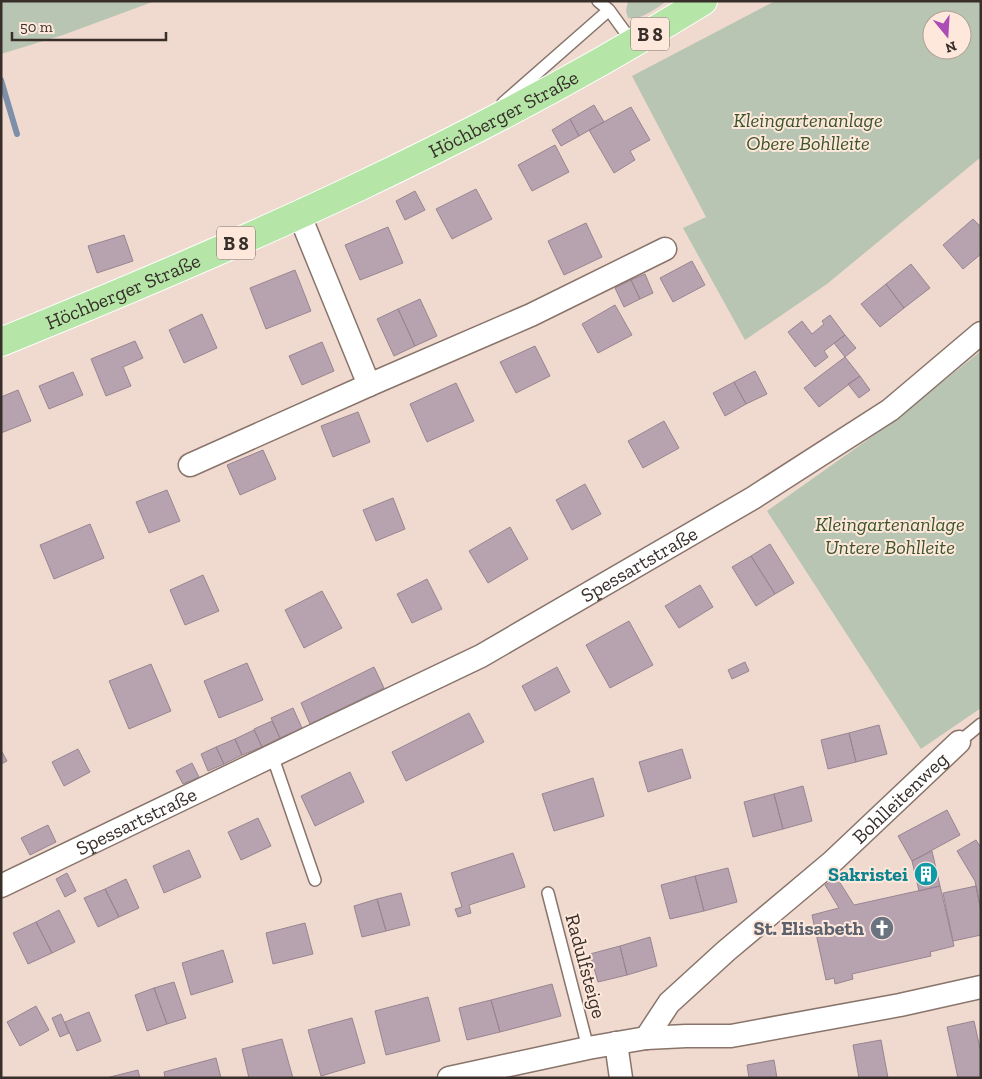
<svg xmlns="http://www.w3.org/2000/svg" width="982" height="1079" font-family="'Zilla Slab',serif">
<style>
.green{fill:#b9c5b3;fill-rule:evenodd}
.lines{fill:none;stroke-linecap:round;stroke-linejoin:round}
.stream{stroke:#7d8fa9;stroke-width:6}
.building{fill:#b7a3af;stroke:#988591}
.lane-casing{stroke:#88746a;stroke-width:14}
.street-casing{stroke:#88746a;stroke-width:25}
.primary-casing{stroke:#fff;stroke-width:30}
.lane{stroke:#fff;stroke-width:11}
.street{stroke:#fff;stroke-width:22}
.primary{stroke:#b5e6a8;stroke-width:28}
.labels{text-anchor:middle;stroke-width:4;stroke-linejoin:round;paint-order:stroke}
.shield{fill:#fee8dc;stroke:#736660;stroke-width:1}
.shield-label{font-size:19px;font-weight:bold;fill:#382f2b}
.street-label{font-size:20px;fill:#382f2b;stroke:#fee8dc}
.park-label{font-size:20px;font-style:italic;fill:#3a5428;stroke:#fee8dc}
.culture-label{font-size:20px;font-weight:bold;fill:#0d838f;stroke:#fee8dc;text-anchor:end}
.worship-label{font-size:20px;font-weight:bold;fill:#5b616d;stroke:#fee8dc;text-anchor:end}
</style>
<rect width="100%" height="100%" fill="#f0dacf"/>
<!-- green -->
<path class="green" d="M1,1h154l-92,34 -62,19z
M628,1h39c-11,7 -26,20 -39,17l-2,-7z
M775,1h206v156l-154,127 -82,56 -62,-112 23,-11 -74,-141zM932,20h30v30h-30z
M981,351v357l-60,41 -154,-238 127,-90z"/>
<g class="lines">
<!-- stream -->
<path class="stream" d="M1,80l16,54"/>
</g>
<!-- building -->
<path class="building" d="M594,105l10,17 -25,14 -9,-17z
M631,107l19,33 -20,11 5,9 -21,13 -25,-43z
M570,119l9,17 -18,10 -9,-16z
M555,145l14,27 -37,19 -14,-26z
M476,189l16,30 -40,20 -16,-30z
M415,191l10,19 -20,10 -9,-19z
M973,219l8,8v27l-18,15 -20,-24z
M586,223l16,34 -38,18 -16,-34z
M388,227l15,36 -43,17 -15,-35z
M124,235l9,26 -36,12 -9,-27z
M692,261l13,24 -32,17 -13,-24z
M911,264l19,24 -26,20 -18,-24z
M295,270l16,41 -45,18 -16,-41z
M645,274l8,19 -13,6 -9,-19z
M631,280l9,19 -16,8 -9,-19z
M886,284l18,24 -24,19 -19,-23z
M420,299l17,37 -22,10 -17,-37z
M615,305l17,30 -34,18 -16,-29z
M398,309l17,37 -21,10 -17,-37z
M202,314l15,34 -33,15 -15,-33z
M830,315l15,20 -21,16 4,6 -13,10 -27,-35 14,-11 10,13 12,-10 -2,-3z
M845,335l11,13 -11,9 -11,-14z
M135,341l8,17 -20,9 8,19 -25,10 -15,-37z
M322,342l12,29 -32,14 -13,-29z
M535,346l15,30 -34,17 -16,-31z
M845,357l15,19 -41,31 -15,-19z
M755,371l12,23 -21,10 -12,-22z
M73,372l10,23 -34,14 -10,-23z
M860,376l10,14 -11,8 -11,-14z
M734,382l12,22 -21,12 -12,-23z
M456,383l18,38 -47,21 -17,-38z
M18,390l13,31 -30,12v-36z
M358,412l12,30 -37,15 -12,-31z
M664,421l15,27 -36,20 -15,-27z
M263,450l13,29 -36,16 -13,-30z
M585,484l16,30 -29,16 -16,-30z
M167,490l13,31 -31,12 -13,-31z
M393,498l12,31 -29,12 -13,-31z
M90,524l14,34 -50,21 -14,-34z
M510,527l18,32 -40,24 -19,-32z
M770,544l24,39 -19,11 -24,-38z
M751,556l24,38 -19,12 -24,-39z
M203,575l16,36 -34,14 -15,-35z
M427,579l15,30 -30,14 -15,-29z
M700,585l13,22 -34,21 -14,-22z
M322,591l20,37 -38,20 -19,-38z
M629,621l24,44 -43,23 -24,-43z
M745,662l4,9 -17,8 -4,-9z
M247,663l16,37 -44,18 -15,-37z
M151,664l20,47 -42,18 -20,-48z
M374,667l10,21 -74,36 -9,-21z
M557,667l13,25 -35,19 -13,-25z
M293,708l9,20 -22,10 -9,-20z
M469,713l15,29 -78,39 -14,-29z
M272,721l8,17 -18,9 -8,-18z
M879,725l8,29 -31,8 -7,-29z
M254,730l8,17 -20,8 -7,-16z
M849,733l7,29 -28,7 -7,-29z
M235,739l7,16 -18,9 -8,-17z
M216,747l8,17 -16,7 -7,-17z
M78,749l12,23 -26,14 -12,-24z
M682,749l9,29 -43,14 -9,-30z
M1,750l6,11 -6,3z
M192,763l7,14 -16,7 -7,-13z
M350,772l14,30 -49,24 -14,-30z
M593,778l11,38 -50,15 -12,-37z
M803,786l9,35 -29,8 -9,-35z
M774,794l9,35 -30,8 -9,-35z
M947,810l13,25 -48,26 -14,-25z
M258,818l13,28 -30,14 -13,-28z
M48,825l8,17 -26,13 -9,-17z
M976,840l5,8v63l-6,-30 -18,-30z
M189,850l12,27 -37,16 -11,-27z
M932,851l8,35 -21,5 -7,-30z
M513,853l12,34 -56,18 2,8 -13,4 -3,-8 7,-2 -11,-34z
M728,868l9,34 -33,9 -9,-35z
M67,873l9,18 -11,6 -9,-18z
M695,876l9,35 -34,8 -9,-34z
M837,878l17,27 86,-19 14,60 -24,6 1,4 -79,18 1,5 -18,5 -1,-6 -8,2 -14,-65 27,-7 -14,-23z
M126,879l13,29 -20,9 -14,-28z
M976,886l5,25v24l-28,6 -10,-48z
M105,889l14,28 -21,10 -14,-29z
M401,893l9,32 -24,6 -9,-32z
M377,899l9,32 -24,6 -8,-31z
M59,910l16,32 -23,11 -16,-31z
M36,922l16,31 -24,11 -15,-31z
M305,923l8,31 -40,10 -7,-31z
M650,937l7,29 -30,9 -7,-29z
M620,946l7,29 -29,7 -8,-28z
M223,950l10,32 -42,13 -9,-32z
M174,982l12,36 -19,6 -13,-36z
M552,984l9,32 -61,16 -9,-32z
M154,988l13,36 -20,7 -12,-36z
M428,997l12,44 -54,14 -11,-44z
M491,1000l9,32 -33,8 -8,-32z
M36,1006l13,24 -29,16 -13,-24z
M89,1012l12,29 -24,10 -12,-29z
M61,1014l8,19 -9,4 -8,-19z
M352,1018l13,45 -44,13 -13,-46z
M974,1021l7,32v25h-23l-11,-51z
M282,1039l11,39h-44l-7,-29z
M881,1040l7,38h-29l-6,-33z
M216,1058l5,20h-56l-1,-6z
M774,1060l3,18h-28l-2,-13z
M138,1070l2,8h-34z"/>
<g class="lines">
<!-- lane casing -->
<g class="lane-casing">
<path id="lane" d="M609,10l24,33
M503,103l106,-93 -11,-9
M959,742l22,-18
M272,755l43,125
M548,893l40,155"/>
</g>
<!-- street casing -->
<g class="street-casing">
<g id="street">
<path d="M300,216l69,169 162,-70 134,-66"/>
<path d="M190,465l179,-80"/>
<path id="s1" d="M1,886l308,-148 172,-82 272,-158 137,-88 91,-77"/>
<path id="s2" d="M646,1038l23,-35 57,-52 106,-89 127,-120"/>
<path d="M616,1043l5,35"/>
<path d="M449,1078l139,-30 58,-10 40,-2h45l169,-31 81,-18"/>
</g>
</g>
<!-- primary casing -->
<g class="primary-casing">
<g id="primary">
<path id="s3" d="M1,342c242,-98 480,-203 702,-341"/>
</g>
</g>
<!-- lane -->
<use href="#lane" class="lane"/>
<!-- street -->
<use href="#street" class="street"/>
<!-- primary -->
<use href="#primary" class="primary"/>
</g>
<!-- icons -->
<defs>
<g id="building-disc" transform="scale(1.25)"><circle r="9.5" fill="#0f9aa8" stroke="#fee8dc"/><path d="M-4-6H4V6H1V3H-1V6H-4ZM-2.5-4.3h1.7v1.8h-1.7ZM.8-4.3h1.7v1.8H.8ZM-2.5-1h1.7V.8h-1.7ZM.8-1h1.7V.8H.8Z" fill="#fff"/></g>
<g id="church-disc" transform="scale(1.25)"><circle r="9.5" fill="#6b7280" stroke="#fee8dc"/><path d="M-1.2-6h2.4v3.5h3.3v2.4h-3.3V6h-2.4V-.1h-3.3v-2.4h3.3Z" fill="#fff"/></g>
</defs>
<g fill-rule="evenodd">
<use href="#building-disc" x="926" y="874"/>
<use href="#church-disc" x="882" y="928"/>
</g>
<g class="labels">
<!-- shield labels -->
<g class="shield">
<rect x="631" y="17.5" width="38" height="33" rx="4"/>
<rect x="217" y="226.5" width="38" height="33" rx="4"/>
</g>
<g class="shield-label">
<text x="650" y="41">B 8</text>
<text x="236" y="250">B 8</text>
</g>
<!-- street labels -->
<g class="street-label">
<text dy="7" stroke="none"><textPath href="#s3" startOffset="552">Höchberger Straße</textPath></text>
<text dy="7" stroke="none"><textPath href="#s3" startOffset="132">Höchberger Straße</textPath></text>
<text dy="7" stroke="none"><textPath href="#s1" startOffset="715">Spessartstraße</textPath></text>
<text dy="7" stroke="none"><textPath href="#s2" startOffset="351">Bohlleitenweg</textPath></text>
<text dy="7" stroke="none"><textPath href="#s1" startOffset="150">Spessartstraße</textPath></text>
<text transform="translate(586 966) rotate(75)" y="7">Radulfsteige</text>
</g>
<!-- park labels -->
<g class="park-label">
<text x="808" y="127">Kleingartenanlage<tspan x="808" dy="23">Obere Bohlleite</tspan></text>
<text x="890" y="531">Kleingartenanlage<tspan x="890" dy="23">Untere Bohlleite</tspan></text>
</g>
<!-- culture labels -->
<g class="culture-label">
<text x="908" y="881">Sakristei</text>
</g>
<!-- worship labels -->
<g class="worship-label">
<text x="864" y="935">St. Elisabeth</text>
</g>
</g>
<!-- border -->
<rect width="982" height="1079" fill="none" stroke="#382f2b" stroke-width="5"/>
<!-- north arrow -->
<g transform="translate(947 35) rotate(162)"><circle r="24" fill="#fee8dc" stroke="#af9e95"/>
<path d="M0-4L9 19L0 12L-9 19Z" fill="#ac4cb5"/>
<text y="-8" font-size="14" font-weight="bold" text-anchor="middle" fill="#382f2b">N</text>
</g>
<!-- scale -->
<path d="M12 32v8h154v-8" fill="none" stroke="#382f2b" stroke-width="2.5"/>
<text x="20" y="32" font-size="15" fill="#382f2b" stroke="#fee8dc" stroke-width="4" paint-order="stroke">50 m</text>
</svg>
